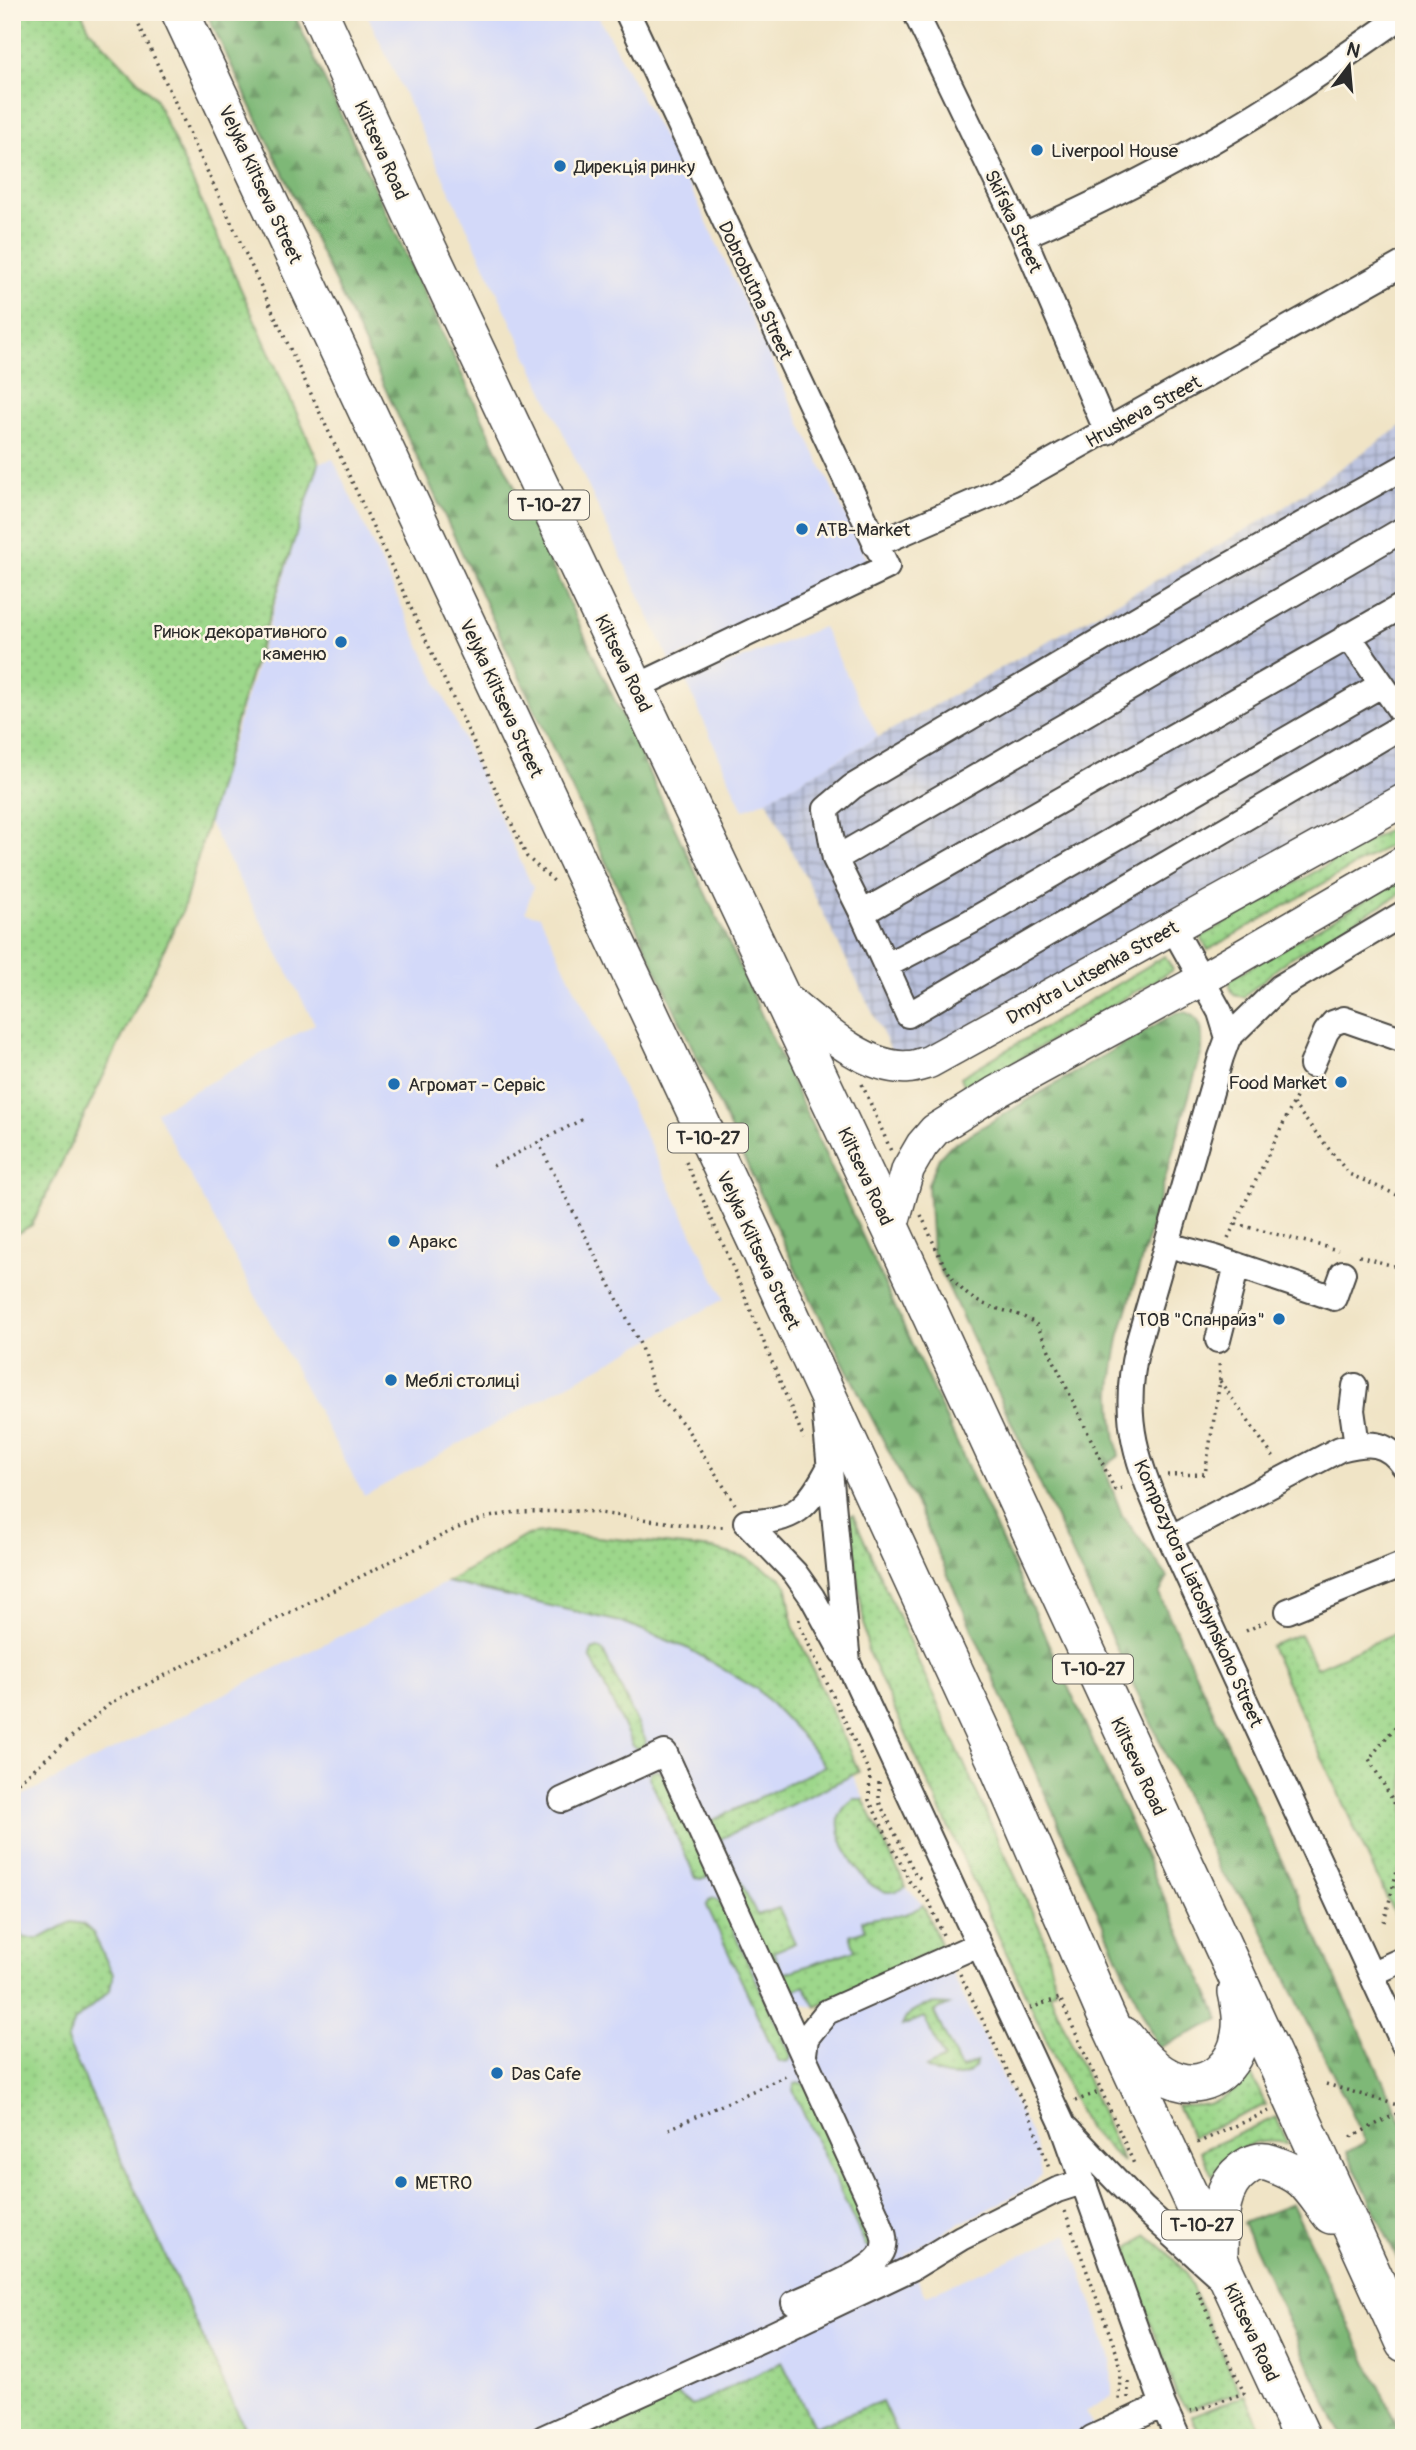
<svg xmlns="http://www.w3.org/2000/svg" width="1416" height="2450" font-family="Pangolin,sans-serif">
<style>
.built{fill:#d3d9f9}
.industrial{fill:url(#industrial-grid)}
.grass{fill:url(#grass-dots);stroke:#64815b;stroke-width:2}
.forest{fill:url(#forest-firs);stroke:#547251;stroke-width:2}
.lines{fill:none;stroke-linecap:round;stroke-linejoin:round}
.minor-casing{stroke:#494742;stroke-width:28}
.major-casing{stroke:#494742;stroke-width:35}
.highway-casing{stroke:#494742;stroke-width:40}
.path{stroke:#494742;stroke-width:3.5;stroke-dasharray:2 5;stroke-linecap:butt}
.minor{stroke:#fff;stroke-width:24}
.major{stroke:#fff;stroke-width:32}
.highway{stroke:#fff;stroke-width:37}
.poi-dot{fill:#1f6fb2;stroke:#fcf5e5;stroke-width:2.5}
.labels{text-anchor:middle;stroke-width:5;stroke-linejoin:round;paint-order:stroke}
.shield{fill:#fcf5e5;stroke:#6a6863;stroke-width:2}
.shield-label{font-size:18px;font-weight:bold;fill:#2b2b2b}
.street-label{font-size:19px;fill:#2b2b2b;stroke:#fcf5e5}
.poi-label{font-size:19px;fill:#2b2b2b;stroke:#fcf5e5;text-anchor:start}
</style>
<defs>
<pattern id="industrial-grid" width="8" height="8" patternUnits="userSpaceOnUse" patternTransform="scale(1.75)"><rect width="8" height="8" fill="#bcc3de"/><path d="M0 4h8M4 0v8" fill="none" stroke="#999fb4"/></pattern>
<pattern id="grass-dots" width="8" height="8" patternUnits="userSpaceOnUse" patternTransform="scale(1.75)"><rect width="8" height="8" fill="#9dd78b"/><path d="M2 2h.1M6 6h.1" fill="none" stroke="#87b978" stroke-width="1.8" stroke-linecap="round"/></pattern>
<pattern id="forest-firs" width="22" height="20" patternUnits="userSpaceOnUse" patternTransform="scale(1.75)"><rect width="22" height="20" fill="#7eb877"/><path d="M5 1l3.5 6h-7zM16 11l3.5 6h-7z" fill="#679662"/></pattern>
</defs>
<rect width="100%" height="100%" fill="#fcf5e5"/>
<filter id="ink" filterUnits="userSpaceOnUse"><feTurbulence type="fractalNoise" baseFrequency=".0143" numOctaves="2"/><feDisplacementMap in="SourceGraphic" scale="14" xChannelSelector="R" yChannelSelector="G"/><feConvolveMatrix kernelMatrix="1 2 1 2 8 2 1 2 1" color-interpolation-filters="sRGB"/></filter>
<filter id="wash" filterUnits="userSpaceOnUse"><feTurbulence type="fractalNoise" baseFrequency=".00686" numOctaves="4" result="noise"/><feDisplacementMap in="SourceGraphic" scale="28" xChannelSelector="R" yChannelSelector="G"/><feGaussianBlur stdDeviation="1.57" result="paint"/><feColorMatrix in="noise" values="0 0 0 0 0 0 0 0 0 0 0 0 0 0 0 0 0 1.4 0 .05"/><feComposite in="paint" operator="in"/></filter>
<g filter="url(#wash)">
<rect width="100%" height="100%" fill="#f0e4c6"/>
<!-- built -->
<path class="built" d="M366,12h230l100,187 102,219 73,149 -201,94z
M333,459l200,429 -8,24 15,4 184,383 -360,197 -208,-384 159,-88 -107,-203 111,-358z
M823,627l55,110 -111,63 -24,10 -57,-129z
M447,1582l178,41 64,26 69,41 40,42 27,35 19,-10 62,130 17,18 18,41 -125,61 -13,-2 -19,-10 24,53 16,-21 127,-56 84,172 6,32 -12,13 -82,42 -41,25 19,41 143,-62 43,125 1,37 -27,16 14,26h-870l-217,-456v-181z"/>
<!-- industrial -->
<path class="industrial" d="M1404,424v358l-489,275 -22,-3 -126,-254 510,-288z"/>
<!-- grass -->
<path class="grass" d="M12,12h69l9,18 65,68 164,365 -79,245 -57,202 -151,315 -20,11z
M1404,821v16l-196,113 -7,-13z
M1404,878v14l-117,68 -43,37 -10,-2 -4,-8v-8z
M1165,956l8,14 -207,120 -5,-13z
M853,1515l145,325 46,97 12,53 -6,4 73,168 -36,-34 -219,-476 -19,-136z
M549,1532l164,17 33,9 35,20 6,9 6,39 66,146 -139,67 37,76 22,-7 16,35 -22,9 10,22 72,-24 -5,-15 15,-5 -3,-9c24,-8 37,1 61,-16l18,41 -125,61 -12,-21 -21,8 -78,-170 120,-58 -27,-34 -40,-42 -69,-41 -64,-26 -178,-41 80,-47z
M1404,1629v306l-134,-289 30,-12 16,34z
M598,1648l5,3 43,90 -2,7 -5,2 -6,-4 -43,-90 2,-6z
M657,1770l4,2 47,100 -1,6 -6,2 -5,-2 -47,-101 2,-6z
M854,1799h9l43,88c-10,6 -21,7 -31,0 -17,-9 -42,-53 -35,-72 3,-7 8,-12 14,-16z
M714,1898l5,2 72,155 -2,6 -10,1 -72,-156 2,-6z
M12,1915l12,23h17l30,-16 12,2 10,9 20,41 -3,16 -35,31 -8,20 182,397h-237z
M936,2004l13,1 -15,7 27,57 15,-7 -1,5c-14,15 -33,10 -49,1l18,-9 -20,-42 -22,9c5,-16 18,-20 34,-22z
M1250,2072l16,33 -74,32 -15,-32c31,4 56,-6 73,-33z
M801,2083l5,2 72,155 -7,8 -5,-2 -73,-156 2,-6z
M1276,2117l12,27c-32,-8 -57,5 -75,32l-13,-25z
M1147,2235l20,17 18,20 55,120 -52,18 -11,-14 -52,-146z
M782,2362l32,65 68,-26 17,37h-330l105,-46 18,14z
M1245,2395l20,43h-62l-12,-22z"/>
<!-- forest -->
<path class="forest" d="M206,12h87c144,313 293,624 438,936 165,356 327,714 489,1072l-62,28 -239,-538 -121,-236 -441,-946z
M1185,1012c20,8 17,20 17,39l-82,283c-10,49 -11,72 -1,122l-15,11 18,48 46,62 -9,17 245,533v146l-57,-121 19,-10 -113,-232 -32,-37 -289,-621 -4,-68 11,-26 11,-12 226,-133z
M1292,2204l111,234h-60l-100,-215z"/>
</g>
<g filter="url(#ink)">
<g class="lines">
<!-- minor casing -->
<g class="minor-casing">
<path id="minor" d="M627,12l260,555 -251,120
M915,12l108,224 84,196
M1023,236c71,-31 141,-66 208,-106 60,-35 117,-76 173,-115
M1404,467l-215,121 -337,199 -26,22 9,50 27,54 46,102 496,-290
M875,545l120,-52 409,-230
M1348,635l56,81
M835,859l569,-330
M862,913l542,-308
M1173,928l47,84 8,26 -7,19 -84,290c-18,78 3,121 33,191l234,507
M887,965l83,-43 411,-237
M1228,1038l52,-51 124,-74
M1312,1065l14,-33 7,-9 11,-4 60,21
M1168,1245l48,13 118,40 9,-25
M1218,1340l19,-75
M1355,1386l-3,24 5,35
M824,1406l24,257 214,460 101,282 15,33
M830,1466c-22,42 -35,56 -84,56l49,51 17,24 30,55
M1170,1538l170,-89c28,-7 46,-9 64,17
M1288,1611l116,-47
M562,1800l103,-47 213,466c3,9 8,18 6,27 -3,25 -68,46 -90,57
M1371,1974l33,-15
M804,2054l2,-16 21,-26 152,-68
M1067,2129l77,80 78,70
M543,2438l226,-102 143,-68 49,-30 96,-48 25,-8
M1092,2438l71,-33"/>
</g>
<!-- major casing -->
<g class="major-casing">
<path id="major" d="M782,996c33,26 81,74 126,71 7,0 14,-3 21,-5l475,-262
M891,1229l17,-60 14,-24 13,-15 61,-38 205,-112 203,-118"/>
</g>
<!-- highway casing -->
<g class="highway-casing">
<path id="highway" d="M180,12l578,1233 237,514 109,252 198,427
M319,12l93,203 479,1014 341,737 172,377
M1124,2036c15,18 31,38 54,45 31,10 58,-16 62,-46 3,-15 0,-29 -3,-43
M1219,2255c1,-29 -2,-68 25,-86 7,-6 17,-9 26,-6 11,4 25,9 34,18 10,10 18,23 27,34"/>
</g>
<!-- path -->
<path class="path" d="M133,12l394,845 29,26
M862,1084l29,67
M1293,1104l56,70 55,24
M538,1142l102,202 15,48 30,34 50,78
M686,1162l40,89 78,188
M493,1166l90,-47
M921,1215c14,29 28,74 60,88 18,8 40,9 56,22l78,165 11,-3
M1236,1224l102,26
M1228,1238l74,-153
M1359,1256l45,13
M1220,1381l54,77
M1167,1475l38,-1 15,-93 -1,-21
M799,1619v5l71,150 -1,26 41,82 19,19 14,34
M1246,1631l23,-11
M1404,1716l-35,43 35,61
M879,1782v20l37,73 8,6
M12,1786l9,-6 91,-78 339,-171 33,-13 32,-6 69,-1 101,14 40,2
M1384,1922l20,-78
M960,1974l71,145 19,52
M1030,2008l30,-10 75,168
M1326,2084l78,23
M1075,2101l27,-10
M669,2129l119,-54
M1351,2137l53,-27
M1197,2143l72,-32
M1065,2211l52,143 3,18 -1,28
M1128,2398v-20
M1190,2412l54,-19 -49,-107"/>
<!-- minor -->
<use href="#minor" class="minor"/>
<!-- major -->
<use href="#major" class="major"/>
<!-- highway -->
<use href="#highway" class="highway"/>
</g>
</g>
<!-- markers -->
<g class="poi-dot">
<circle cx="1037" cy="150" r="7"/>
<circle cx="560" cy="166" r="7"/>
<circle cx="802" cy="529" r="7"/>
<circle cx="341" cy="642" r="7"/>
<circle cx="1341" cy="1082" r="7"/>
<circle cx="394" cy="1084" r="7"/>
<circle cx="394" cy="1241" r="7"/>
<circle cx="1279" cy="1319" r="7"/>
<circle cx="391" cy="1380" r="7"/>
<circle cx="497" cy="2073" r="7"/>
<circle cx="401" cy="2182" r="7"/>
</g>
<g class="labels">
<!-- shield labels -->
<g class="shield">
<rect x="509" y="490.5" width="80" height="29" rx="5"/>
<rect x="668" y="1123.5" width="80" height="29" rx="5"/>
<rect x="1053" y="1654.5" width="80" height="29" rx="5"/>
<rect x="1162" y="2210.5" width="80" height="29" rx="5"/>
</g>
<g class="shield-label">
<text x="549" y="511">Т-10-27</text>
<text x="708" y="1144">Т-10-27</text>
<text x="1093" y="1675">Т-10-27</text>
<text x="1202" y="2231">Т-10-27</text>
</g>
<!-- street labels -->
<g class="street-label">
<text transform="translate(382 150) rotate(66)" y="7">Kiltseva Road</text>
<text transform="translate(261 184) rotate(65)" y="7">Velyka Kiltseva Street</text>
<text transform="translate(1014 221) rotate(65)" y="7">Skifska Street</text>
<text transform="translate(756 290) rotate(65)" y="7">Dobrobutna Street</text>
<text transform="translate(1143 411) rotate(-29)" y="7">Hrusheva Street</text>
<text transform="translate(624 663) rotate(64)" y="7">Kiltseva Road</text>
<text transform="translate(502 698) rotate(65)" y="7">Velyka Kiltseva Street</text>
<text transform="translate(1092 972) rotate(-29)" y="7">Dmytra Lutsenka Street</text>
<text transform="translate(866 1176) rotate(65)" y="7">Kiltseva Road</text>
<text transform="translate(759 1250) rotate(65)" y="7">Velyka Kiltseva Street</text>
<text transform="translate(1199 1593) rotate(66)" y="7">Kompozytora Liatoshynskoho Street</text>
<text transform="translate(1139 1766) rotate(65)" y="7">Kiltseva Road</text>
<text transform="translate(1252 2332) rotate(65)" y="7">Kiltseva Road</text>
</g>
<!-- poi labels -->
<g class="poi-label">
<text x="1051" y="157">Liverpool House</text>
<text x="574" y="173">Дирекція ринку</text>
<text x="816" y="536">ATB-Market</text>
<text x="327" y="638" text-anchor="end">Ринок декоративного<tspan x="327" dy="22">каменю</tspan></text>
<text x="1327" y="1089" text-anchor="end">Food Market</text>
<text x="408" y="1091">Агромат - Сервіс</text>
<text x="408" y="1248">Аракс</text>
<text x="1265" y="1326" text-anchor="end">ТОВ "Спанрайз"</text>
<text x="405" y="1387">Меблі столиці</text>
<text x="511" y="2080">Das Cafe</text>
<text x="415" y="2189">METRO</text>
</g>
</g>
<!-- margin -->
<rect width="1416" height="2450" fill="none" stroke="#fcf5e5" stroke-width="42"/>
<!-- north arrow -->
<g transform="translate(1349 66) rotate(16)" stroke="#fcf5e5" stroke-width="5" paint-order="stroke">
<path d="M0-5L12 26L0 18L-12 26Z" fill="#2b2b2b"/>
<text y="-10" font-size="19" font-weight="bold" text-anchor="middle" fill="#2b2b2b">N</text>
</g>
</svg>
